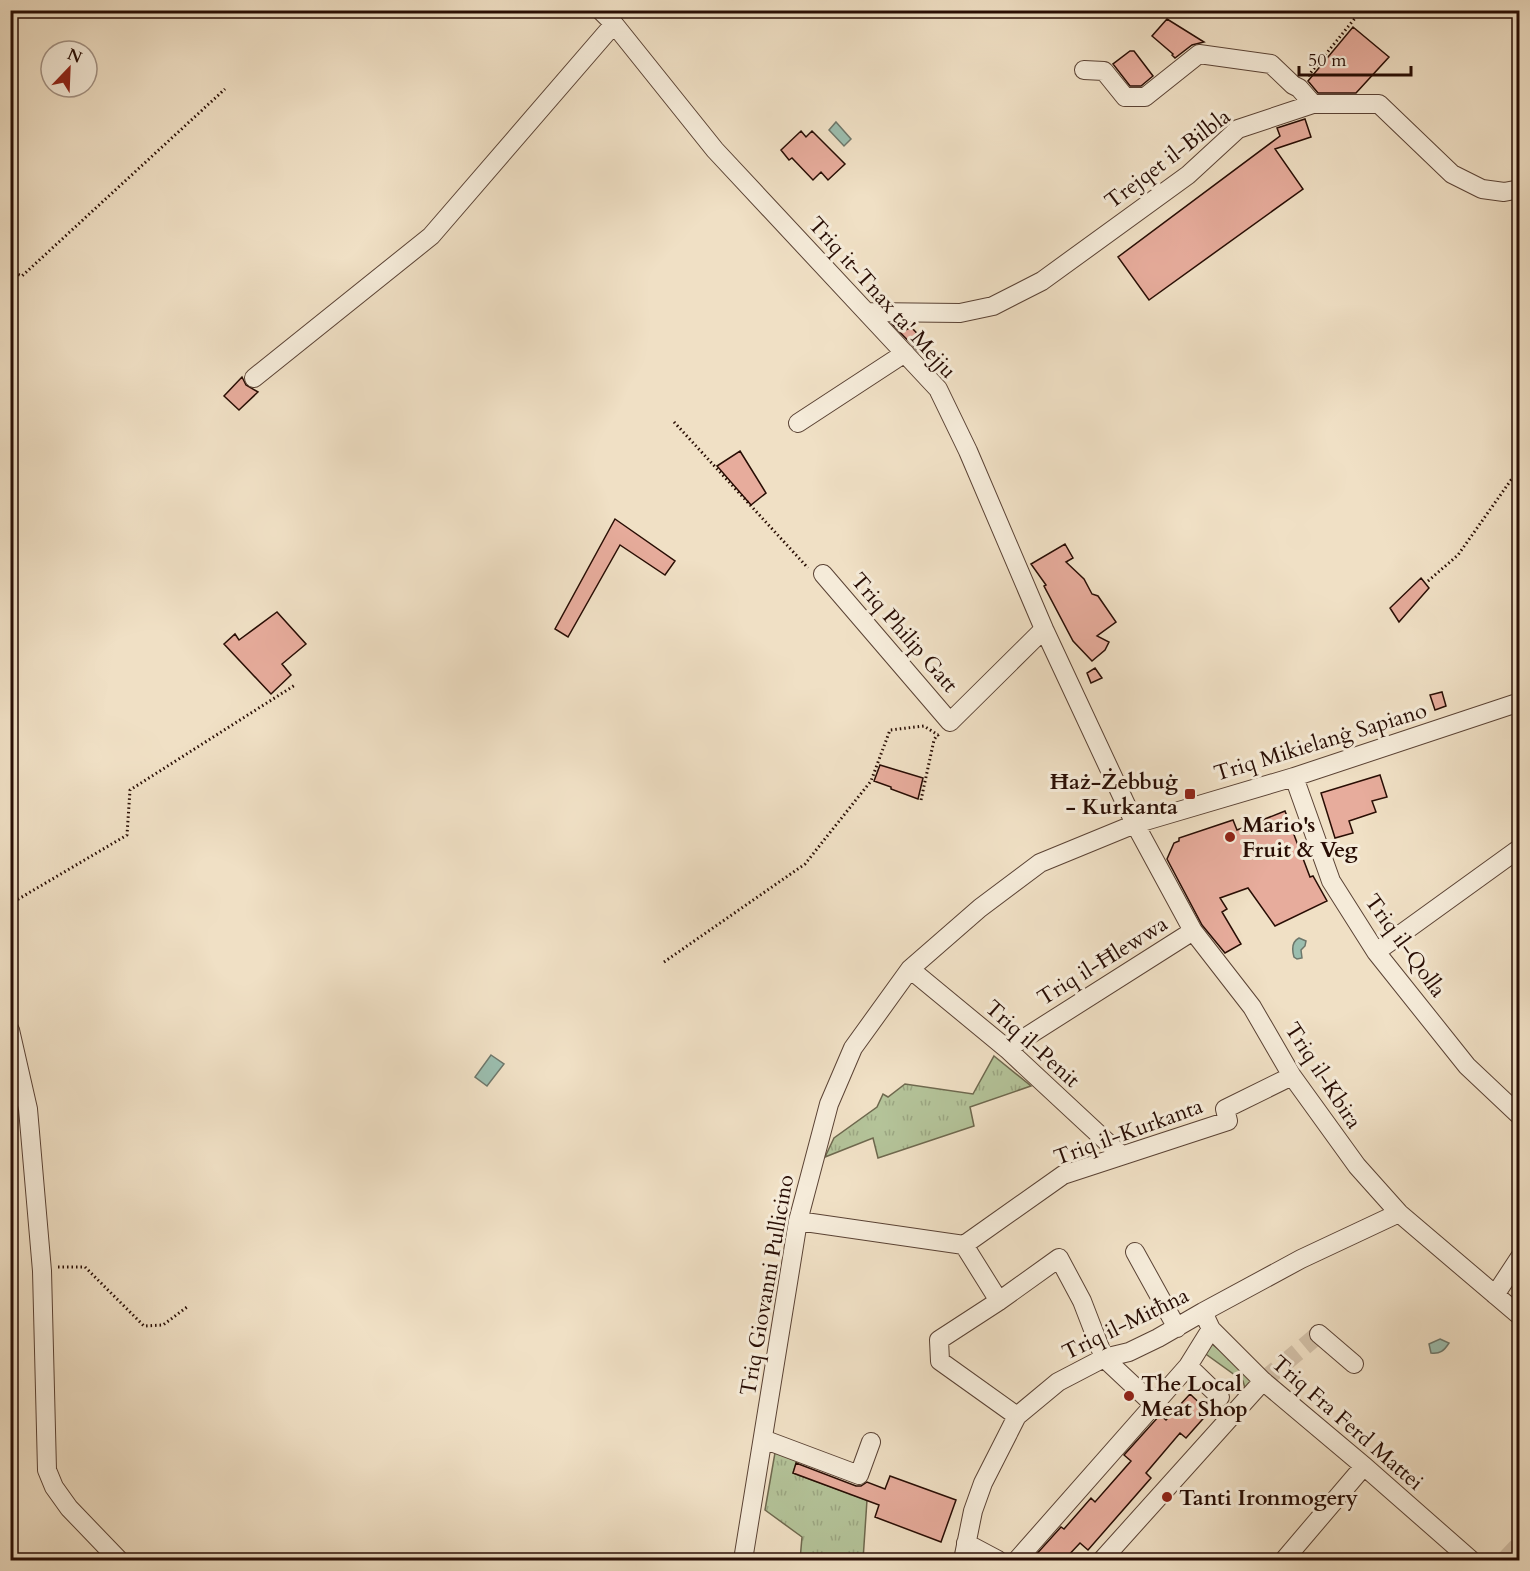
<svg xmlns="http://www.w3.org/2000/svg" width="1530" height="1571" font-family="Cardo,serif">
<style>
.grass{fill:url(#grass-tufts);stroke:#6e684e;stroke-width:1.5}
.water{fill:#9bbeaf;stroke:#6d776b;stroke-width:1.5}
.building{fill:#e7ac9c;stroke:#280d04;stroke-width:1.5}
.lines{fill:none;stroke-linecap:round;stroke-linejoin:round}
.minor-tunnel{stroke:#d2c0a8;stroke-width:18;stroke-dasharray:18 9;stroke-linecap:butt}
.minor-casing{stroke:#5a4234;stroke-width:20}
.path{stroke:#280d04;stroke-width:3;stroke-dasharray:1.5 3;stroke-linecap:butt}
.minor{stroke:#f5ebd9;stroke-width:18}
.poi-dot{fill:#8f2418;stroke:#f5ebd9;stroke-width:2}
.labels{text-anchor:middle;stroke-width:6;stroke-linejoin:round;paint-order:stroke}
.street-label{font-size:22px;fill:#280d04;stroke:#f5ebd9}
.poi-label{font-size:22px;font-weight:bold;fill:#280d04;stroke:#f5ebd9;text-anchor:start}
</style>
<defs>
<pattern id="grass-tufts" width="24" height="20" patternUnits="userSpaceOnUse" patternTransform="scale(1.5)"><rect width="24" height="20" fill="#b4c399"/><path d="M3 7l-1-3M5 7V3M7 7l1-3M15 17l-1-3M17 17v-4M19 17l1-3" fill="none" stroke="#9ba682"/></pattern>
</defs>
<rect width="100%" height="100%" fill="#f0e0c5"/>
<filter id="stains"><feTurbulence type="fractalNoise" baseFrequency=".00333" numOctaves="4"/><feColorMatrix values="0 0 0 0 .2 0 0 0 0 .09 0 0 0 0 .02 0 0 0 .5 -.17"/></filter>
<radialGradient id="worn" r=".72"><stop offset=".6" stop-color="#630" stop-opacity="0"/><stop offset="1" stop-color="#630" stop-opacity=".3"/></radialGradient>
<!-- grass -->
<path class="grass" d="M994,1056l37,30 -61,21 4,19 -96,32 -5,-20 -48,19 9,-19 43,-31 6,-13 5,3 17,-13 68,10z
M1208,1341l47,37 -9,14 -3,-11 -40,-29z
M776,1447l23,9 -6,17 74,27 -4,60h-63l2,-23 -37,-27z"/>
<!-- water -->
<path class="water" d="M836,122l15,17 -7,7 -15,-16z
M1299,938l7,3 -1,5 -4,4 1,8 -5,1 -3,-2c-2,-7 -3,-15 5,-19z
M491,1055l13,9 -17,22 -12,-9z
M1440,1339l9,4c-5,8 -9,11 -18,10l-2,-9z"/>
<!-- building -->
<path class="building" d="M1167,19l37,23 -12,3 -17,13 -3,-3 1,-1 -21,-18z
M1353,27l36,30 -33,36h-38l-10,-12z
M1130,51h4l19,25 -12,10h-11l-17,-22z
M1305,119l6,18 -36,12 28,40 -154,111 -31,-43 162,-121 -3,-8z
M801,131l5,6 6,-6 33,33 -17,16 -7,-8 -8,8 -21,-22 -3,2 -8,-10z
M892,324h11l3,6 5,-3 16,17 -8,8z
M242,377l4,8 12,7 -19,18 -15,-14z
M740,451l26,42 -15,12 -34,-39z
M615,519l60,42 -10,14 -45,-30 -52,92 -13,-8z
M1065,544l8,14 -7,4 18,17 8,15 6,2 18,26 -19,14 12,6 -4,8 -13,11 -19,-20 -29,-55 2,-1 -15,-21z
M1421,578l8,10 -30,34 -9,-14z
M277,612l29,32 -24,20 9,11 -20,19 -47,-50 11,-10 4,6z
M1095,668l7,10 -11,5 -4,-10z
M1442,692l4,14 -11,4 -5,-15z
M880,765l43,13 -5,21 -27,-10v-2l-17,-6z
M1380,775l7,22 -15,4 4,11 -27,9 4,12 -18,5 -14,-45z
M1285,811l25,66 3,-1 14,25 -52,25 -27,-38 -28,10 7,11 -5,3 19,32 -16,9 -23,-28 -35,-66 7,-16 5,-2v-3l54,-18 4,10z
M1190,1394l19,18 -23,26 -6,-5 -34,40 5,5 -63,72 -8,-7 -16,17h-28l-3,-2 28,-31 3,2 27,-31 4,4 36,-41 -7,-6 36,-40 6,5z
M796,1463l60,23h5l6,-4 18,7 5,-13 66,24 -15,42 -66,-25 4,-12 -86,-32z"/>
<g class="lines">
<!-- minor-tunnel -->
<path class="minor-tunnel" d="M1263,1381l56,-47
M1505,1560l15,-16"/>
<!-- minor casing -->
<g class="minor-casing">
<path id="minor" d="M600,10l14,14 101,126 223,239 30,62 76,178 91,195 58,107 59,76 40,69 65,90 42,47 121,103
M1084,70l20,1 21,26h20l54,-43 72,10 22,21 6,3 14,16
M867,312l93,1 33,-7 49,-25 146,-106 50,-46 75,-25h66l73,70 30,15 22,3 16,-3
M254,378l177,-142 183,-212
M798,423l107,-70
M823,574l127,148 94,-93
M1294,777l37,104 45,71 91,114 53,50
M1376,952l144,-104
M910,969l97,80 114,106
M10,1030l18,79 14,162 5,199 7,17 15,21 50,52
M1007,1049l186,-118
M798,1221l166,24 99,-70 165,-54 -3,-12 67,-33
M964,1245l35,56
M1135,1252l42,76
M1495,1295l25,-38
M1203,1312l8,17 52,52 101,85 107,94
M1319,1334l35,30
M1188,1366l23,-37
M1017,1416l-77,-55 -1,-21 60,-39 60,-43 23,43 22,57 49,46
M763,1439l96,36 12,-33
M966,1543l32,17
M743,1560l55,-339 31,-117 24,-56 57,-79 70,-61 60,-45 95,-39 159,-47 226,-75
M963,1560l10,-49 10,-28 34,-67 41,-34 46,-24 25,-6 29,-14 45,-26 98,-53 98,-46
M1017,1560l171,-194 32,31
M1102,1560l161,-179
M1284,1560l80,-94"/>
</g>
<!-- path -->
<path class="path" d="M1308,76l48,-59
M10,271l12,5 203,-187
M674,422l134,146
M1428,581l30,-26 53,-75 9,-9
M921,800l13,-60 3,-5
M10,904l117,-69 3,-45 165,-105
M664,962l141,-98 66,-83 19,-51 34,-4 14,9 1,-1
M58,1267h27l59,59 19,-1 24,-18"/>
<!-- minor -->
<use href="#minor" class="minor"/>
</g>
<!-- markers -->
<g class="poi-dot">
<rect x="1184" y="788" width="12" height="12" rx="3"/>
<circle cx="1230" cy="837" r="6"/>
<circle cx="1129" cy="1396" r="6"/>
<circle cx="1167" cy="1497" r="6"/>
</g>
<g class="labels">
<!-- street labels -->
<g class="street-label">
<text transform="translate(1167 158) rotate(-37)" y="8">Trejqet il-Bilbla</text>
<text transform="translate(883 297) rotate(48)" y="8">Triq it-Tnax ta' Mejju</text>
<text transform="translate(905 632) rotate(49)" y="8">Triq Philip Gatt</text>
<text transform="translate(1320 741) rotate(-17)" y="8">Triq Mikielanġ Sapiano</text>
<text transform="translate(1406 945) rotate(54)" y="8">Triq il-Qolla</text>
<text transform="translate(1102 960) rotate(-32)" y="8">Triq il-Ħlewwa</text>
<text transform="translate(1033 1043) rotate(42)" y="8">Triq il-Penit</text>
<text transform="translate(1324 1075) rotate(57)" y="8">Triq il-Kbira</text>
<text transform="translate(1128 1131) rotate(-20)" y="8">Triq il-Kurkanta</text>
<text transform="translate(766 1285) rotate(-80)" y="8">Triq Giovanni Pullicino</text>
<text transform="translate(1125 1323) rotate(-26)" y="8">Triq il-Mitħna</text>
<text transform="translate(1348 1422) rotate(41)" y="8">Triq Fra Ferd Mattei</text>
</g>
<!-- poi labels -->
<g class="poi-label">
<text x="1178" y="789" text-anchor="end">Ħaż-Żebbuġ<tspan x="1178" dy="25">- Kurkanta</tspan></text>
<text x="1242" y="832">Mario's<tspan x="1242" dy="25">Fruit &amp; Veg</tspan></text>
<text x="1141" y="1391">The Local<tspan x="1141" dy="25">Meat Shop</tspan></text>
<text x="1179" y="1505">Tanti Ironmogery</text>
</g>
</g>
<!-- margin -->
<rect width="1530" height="1571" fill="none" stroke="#f0e0c5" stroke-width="36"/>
<rect x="12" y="12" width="1506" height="1547" fill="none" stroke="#280d04" stroke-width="3"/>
<rect x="18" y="18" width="1494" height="1535" fill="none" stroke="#280d04" stroke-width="1.5"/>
<!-- north arrow -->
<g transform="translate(69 69) rotate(23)"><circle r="28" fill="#f5ebd9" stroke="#a39284" stroke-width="1.5"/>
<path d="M0-4.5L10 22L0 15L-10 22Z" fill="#8f2418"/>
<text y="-9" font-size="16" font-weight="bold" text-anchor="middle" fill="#280d04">N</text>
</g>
<!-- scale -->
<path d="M1299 66v9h112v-9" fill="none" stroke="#280d04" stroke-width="3"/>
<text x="1308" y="66" font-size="18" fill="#280d04" stroke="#f5ebd9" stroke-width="4.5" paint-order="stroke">50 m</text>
<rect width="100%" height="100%" filter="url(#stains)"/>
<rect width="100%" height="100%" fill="url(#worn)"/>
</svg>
